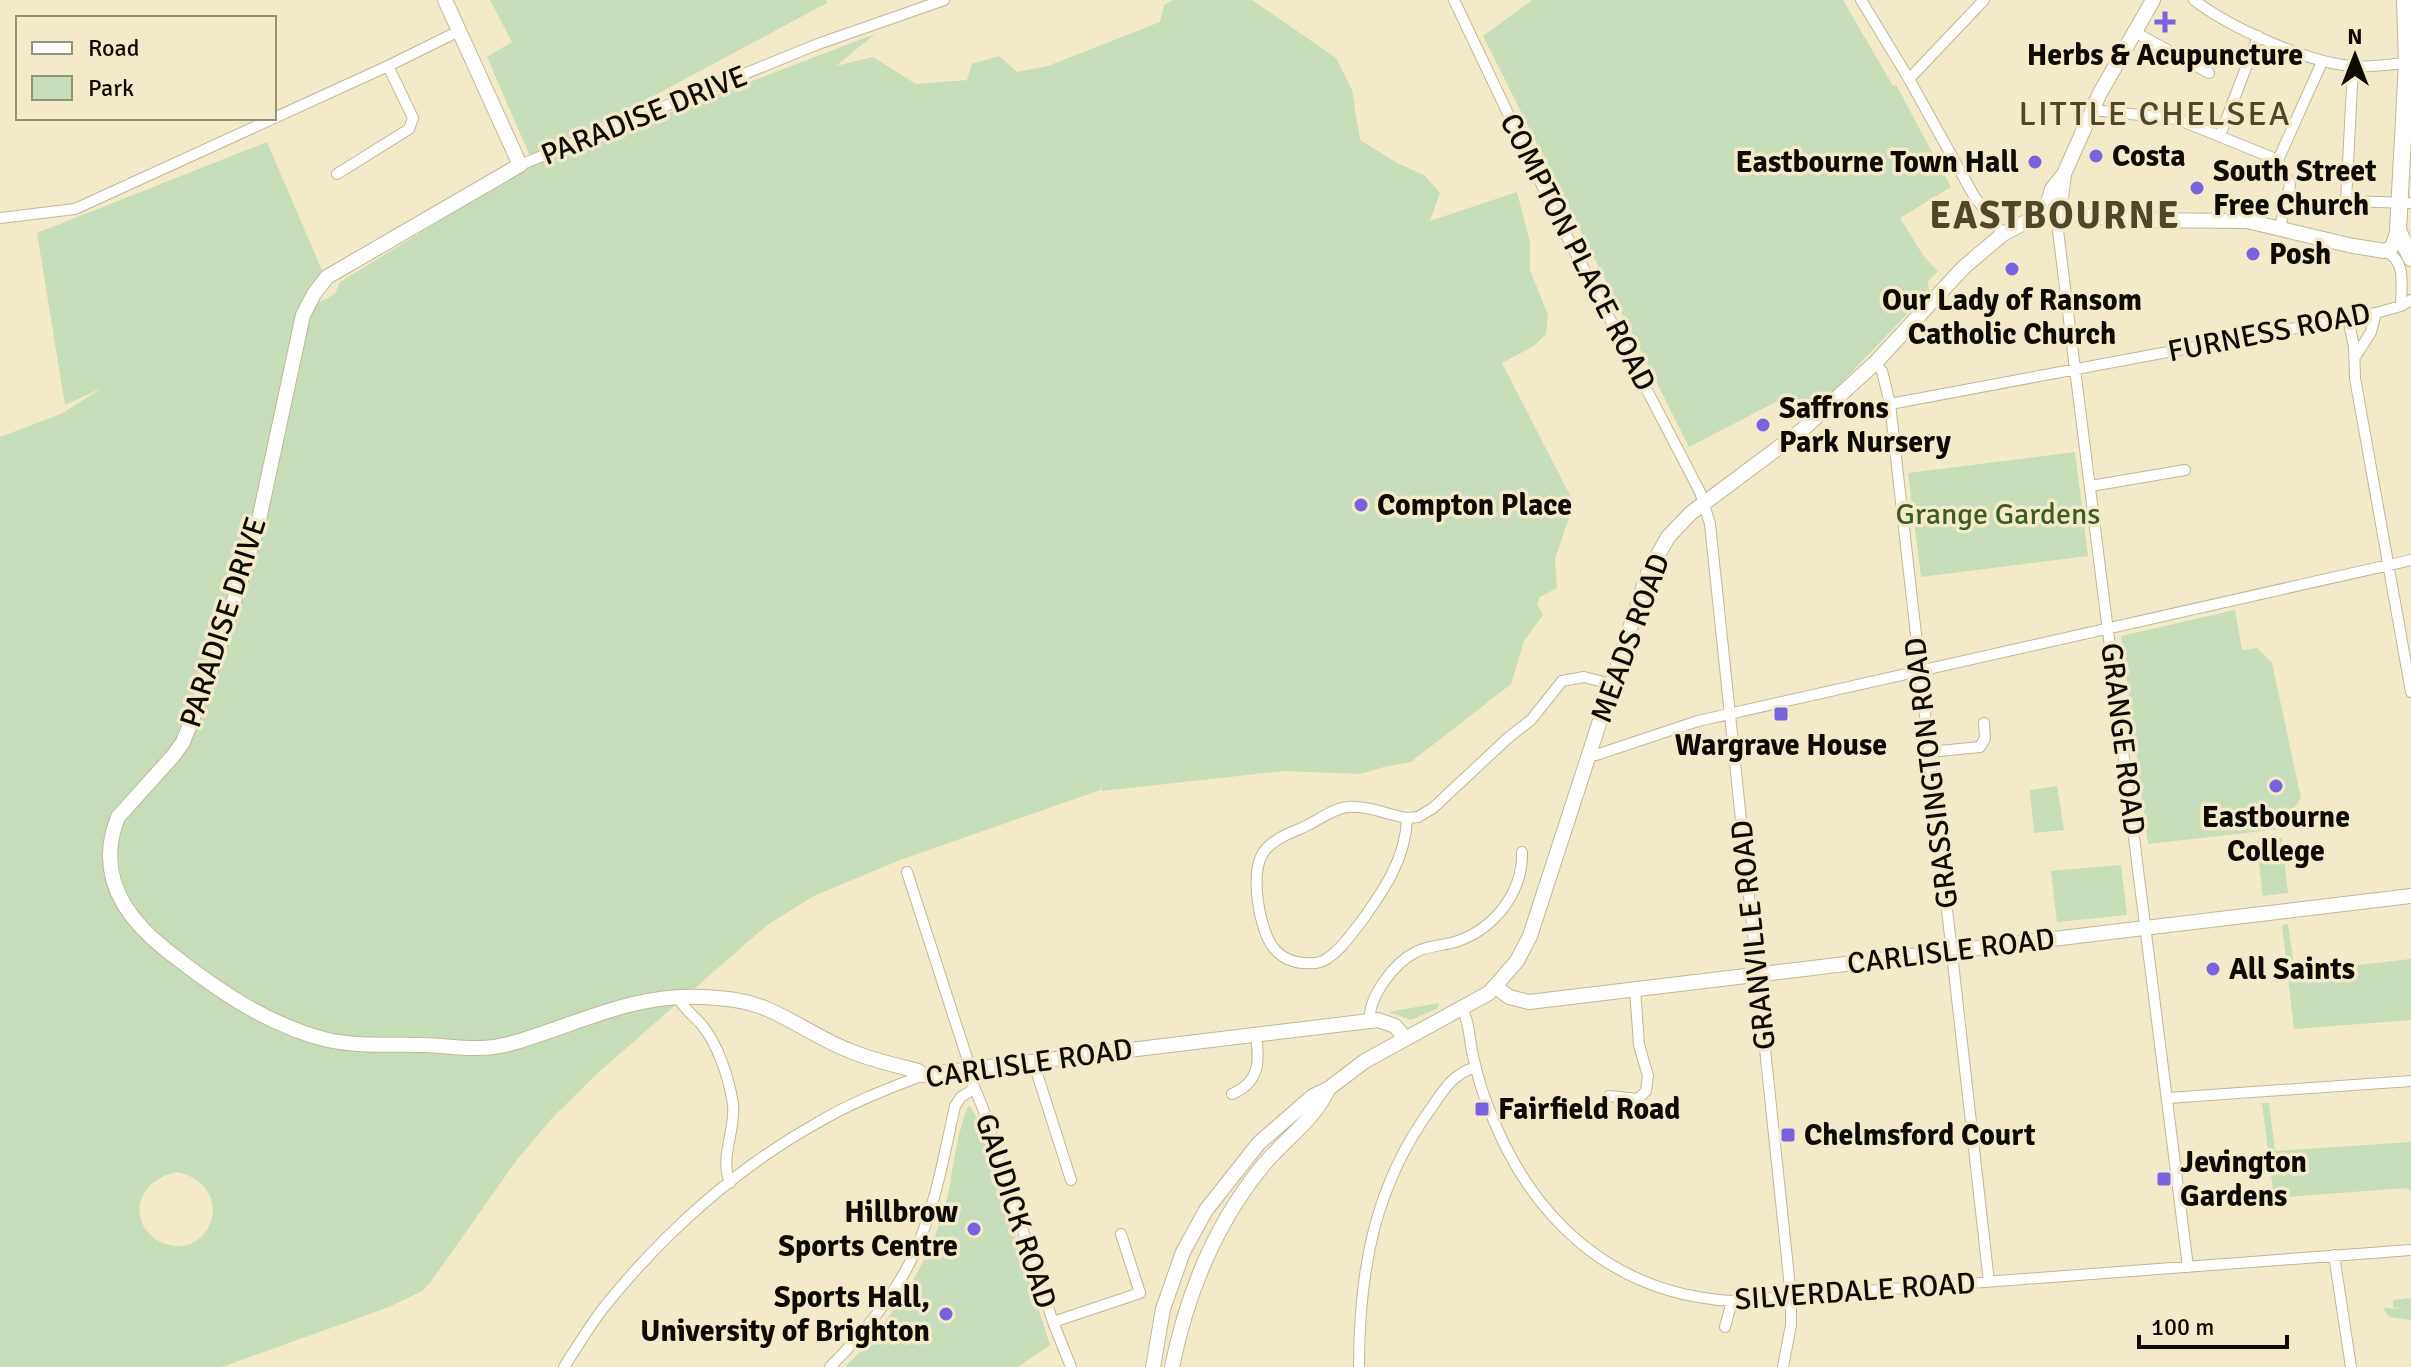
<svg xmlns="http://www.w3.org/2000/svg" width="2411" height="1367" font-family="Signika,sans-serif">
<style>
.green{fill:#c7dcb8;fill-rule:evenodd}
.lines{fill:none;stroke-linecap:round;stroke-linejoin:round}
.street-casing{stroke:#c0b798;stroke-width:12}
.secondary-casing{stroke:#c0b798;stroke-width:16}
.primary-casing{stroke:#c0b798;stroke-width:18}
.street{stroke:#fff;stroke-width:10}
.secondary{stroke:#fff;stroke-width:14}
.primary{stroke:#fff;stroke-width:16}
.poi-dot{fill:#7962dd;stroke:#f3eaca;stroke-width:3}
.labels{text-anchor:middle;stroke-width:7;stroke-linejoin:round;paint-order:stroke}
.poi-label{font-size:30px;font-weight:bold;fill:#0e0b03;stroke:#f3eaca;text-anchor:start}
.street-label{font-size:30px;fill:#0e0b03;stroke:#f3eaca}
.park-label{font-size:30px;fill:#3c5d1b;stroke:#f3eaca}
.quarter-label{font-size:34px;letter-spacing:2px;fill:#4f472c;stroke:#f3eaca}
.district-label{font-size:38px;font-weight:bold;letter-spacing:2px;fill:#4f472c;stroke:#f3eaca}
</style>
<rect width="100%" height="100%" fill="#f3eaca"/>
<!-- green -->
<path class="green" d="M490,0h336l1,3 -295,158 -45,-104 25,-15z
M1173,0h79l84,58 16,32 8,50 39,24 25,11 16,18 -10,28 87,-29 13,50v28l18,45 -2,19 -12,12 -32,17 72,140 -19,56 2,29 -17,9 -3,8 6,10 -19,26 -13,43 -100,78 -27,5 -24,7 -76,-3 -182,20 -1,-6 -1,5 -200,70 -86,36 -47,29 -168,147 -46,45 -37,44 -86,122 -8,8 -33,16 -167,60h-222v-930l61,-23 41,-26 -37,17 -28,-172 230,-91 60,140 -23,28 31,-16 5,-12 187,-115 348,-133 -39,32 37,-9 43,27 51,-4 5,-16 27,-8 18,16 31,-6 112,-44 4,-17zM177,1172c64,15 32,93 -16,70 -7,-3 -14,-9 -18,-17 -12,-27 9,-48 34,-53z
M1532,0h311l50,86 3,-1 55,102 -51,31 25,40 13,13 -10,10 1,10 -106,111 -19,13 -13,-21 -102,53 -206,-411z
M2075,452l13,104 -167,21 -13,-104z
M2235,610l7,40 15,-2 15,15 29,135 -21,31 -132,15 -27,-208z
M2057,786l7,44 -30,3 -4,-43z
M2282,838l6,55 -25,3 -7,-55z
M2121,865l6,50 -70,7 -6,-51z
M2288,924l7,48 116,-13v61l-117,9 -12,-104z
M1439,1003l-1,5 -27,12 -22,-8z
M2262,1103h7l6,48 136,-9v50l-5,-4 -132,10z
M969,1105l8,13 73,227 -32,22h-173c45,-45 82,-99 100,-160 8,-30 11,-76 24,-102z
M2409,1298l2,1v21l-22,-3 -4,-5 -1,-4 17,1 -8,-2v-7z"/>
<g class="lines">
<!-- street casing -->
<g class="street-casing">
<path id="street" d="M1454,0l106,223 140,269 10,32 81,773v28l-8,42
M1861,0l48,79 65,117 29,38
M2194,0c35,27 114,63 158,66 18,2 37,-2 55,-3
M2133,31l76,42
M2353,67l-7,134 65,2
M1909,79l75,-79
M2093,110l84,9 101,41
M2220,136l38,-100
M2278,160l44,-98
M2278,160l12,25 -10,42
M520,165l298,-121 126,-44
M337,174l72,-45 4,-11 -25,-52
M2059,213l-2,9 18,147 113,898
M0,218l75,-9 313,-143 71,-35
M2385,251c22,10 16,34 16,55
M2348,318l6,29 1,31 56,314
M2355,357l16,-25 5,-19
M1875,363l7,8 8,33 99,878
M1890,404l486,-91 25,-7 10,-6
M2091,486l94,-16
M1929,752l51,-5 5,-9 -1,-15
M1588,755h8l102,-34 713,-161
M1407,818c-19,-3 -40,-13 -60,-11 -14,2 -26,11 -39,18 -16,8 -34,12 -45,28 -13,21 -4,76 10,94 7,10 20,16 32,16 8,1 16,0 23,-5 14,-9 23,-24 33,-36 23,-32 45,-64 46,-104l11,-1 15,-9 76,-71 22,-17 31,-39 22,-4 27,7
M907,872l61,189 4,21 10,24 71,216 18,45
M677,996c6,12 15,18 24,28 17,20 28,54 32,80 3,27 -14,53 -3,79
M1462,1009c8,14 7,31 11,47 4,18 9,36 16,53 42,110 123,185 243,192l679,-51
M1370,1020c-2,-23 25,-58 46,-68 13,-7 28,-6 42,-11 37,-13 65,-49 64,-89
M1033,1061l38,119
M1232,1094c29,-13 27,-32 24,-60
M1609,1096l29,3 8,-8 2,-15 -9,-31 -4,-56
M2168,1098l243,-17
M2334,1255l17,112
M1053,1322l87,-29 -19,-59
M1725,1327l7,-26
M564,1367c13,-20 26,-42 41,-61 58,-72 131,-138 212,-183 33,-20 70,-34 106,-48
M830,1367c33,-33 64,-70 84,-113 21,-46 30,-98 41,-148l6,-9 13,-8
M1359,1367c0,-96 15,-181 73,-260 12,-18 22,-34 44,-40"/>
</g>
<!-- secondary casing -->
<g class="secondary-casing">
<path id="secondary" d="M445,0l75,165 -193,112 -13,17 -11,21 -46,214 -41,127 -23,61 -10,25 -10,14 -55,61c-22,55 4,98 47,132 48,38 101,76 163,91 32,7 64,4 96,5 29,1 56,7 85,-1 65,-18 123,-51 193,-47 22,1 44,3 65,12 28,12 53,30 81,41 23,10 47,15 70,21l5,4 455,-55 17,6 10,12
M2059,213l5,-39 36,-81 53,-93
M2045,214l7,-25 12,-15
M1496,987l13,10 20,5 882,-106
M1153,1367l10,-58 20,-57 23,-42 53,-67 54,-47 15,-7 37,-28 124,-68 28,-32 13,-25 118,-363 20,-36 23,-24 111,-83 73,-67 89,-96 39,-33 32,-17 24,-4 72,7 116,1 106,25 32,5 7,-4 6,-17
M1172,1367c15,-73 42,-141 89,-199 21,-27 54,-48 67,-79"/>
</g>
<!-- primary casing -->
<g class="primary-casing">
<path id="primary" d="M2405,0l2,63 -9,167 13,28"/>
</g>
<!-- street -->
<use href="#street" class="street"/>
<!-- secondary -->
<use href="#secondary" class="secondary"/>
<!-- primary -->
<use href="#primary" class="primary"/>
</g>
<!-- markers -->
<g class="poi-dot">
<path d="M2161 10h8v8h8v8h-8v8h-8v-8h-8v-8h8z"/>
<circle cx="2096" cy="156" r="8"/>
<circle cx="2035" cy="162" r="8"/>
<circle cx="2197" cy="188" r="8"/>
<circle cx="2253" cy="254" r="8"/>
<circle cx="2012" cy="269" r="8"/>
<circle cx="1763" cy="425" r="8"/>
<circle cx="1361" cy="505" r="8"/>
<rect x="1773" y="706" width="16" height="16" rx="4"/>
<circle cx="2276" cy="786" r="8"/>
<circle cx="2213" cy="969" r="8"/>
<rect x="1474" y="1101" width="16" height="16" rx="4"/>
<rect x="1780" y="1127" width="16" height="16" rx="4"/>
<rect x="2156" y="1171" width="16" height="16" rx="4"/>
<circle cx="974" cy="1229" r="8"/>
<circle cx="946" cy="1314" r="8"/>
</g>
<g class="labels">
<!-- poi labels -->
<g class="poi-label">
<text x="2165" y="65" text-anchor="middle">Herbs &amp; Acupuncture</text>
<text x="2112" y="166">Costa</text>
<text x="2019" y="172" text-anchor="end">Eastbourne Town Hall</text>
<text x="2213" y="181">South Street<tspan x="2213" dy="34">Free Church</tspan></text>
<text x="2269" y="264">Posh</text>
<text x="2012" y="310" text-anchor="middle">Our Lady of Ransom<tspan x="2012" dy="34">Catholic Church</tspan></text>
<text x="1779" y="418">Saffrons<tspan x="1779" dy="34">Park Nursery</tspan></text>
<text x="1377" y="515">Compton Place</text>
<text x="1781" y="755" text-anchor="middle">Wargrave House</text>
<text x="2276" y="827" text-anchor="middle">Eastbourne<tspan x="2276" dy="34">College</tspan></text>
<text x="2229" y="979">All Saints</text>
<text x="1498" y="1119">Fairfield Road</text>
<text x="1804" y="1145">Chelmsford Court</text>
<text x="2180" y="1172">Jevington<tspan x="2180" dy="34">Gardens</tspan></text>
<text x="958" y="1222" text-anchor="end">Hillbrow<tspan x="958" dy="34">Sports Centre</tspan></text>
<text x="930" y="1307" text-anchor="end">Sports Hall,<tspan x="930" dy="34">University of Brighton</tspan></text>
</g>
<!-- street labels -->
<g class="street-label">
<text transform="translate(644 115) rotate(-22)" y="10">PARADISE DRIVE</text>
<text transform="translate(1578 252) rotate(63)" y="10">COMPTON PLACE ROAD</text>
<text transform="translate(2269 332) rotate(-11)" y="10">FURNESS ROAD</text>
<text transform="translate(223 622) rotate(-72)" y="10">PARADISE DRIVE</text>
<text transform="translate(1630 638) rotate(-70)" y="10">MEADS ROAD</text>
<text transform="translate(2123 739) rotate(83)" y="10">GRANGE ROAD</text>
<text transform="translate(1931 773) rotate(-97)" y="10">GRASSINGTON ROAD</text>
<text transform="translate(1753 935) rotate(-96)" y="10">GRANVILLE ROAD</text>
<text transform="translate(1951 951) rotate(-7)" y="10">CARLISLE ROAD</text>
<text transform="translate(1029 1063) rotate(-8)" y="10">CARLISLE ROAD</text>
<text transform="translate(1016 1211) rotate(72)" y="10">GAUDICK ROAD</text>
<text transform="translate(1855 1291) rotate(-4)" y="10">SILVERDALE ROAD</text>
</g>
<!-- park labels -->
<g class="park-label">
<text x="1998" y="524">Grange Gardens</text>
</g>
<!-- quarter labels -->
<g class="quarter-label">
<text x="2155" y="125">LITTLE CHELSEA</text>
</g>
<!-- district labels -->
<g class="district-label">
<text x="2055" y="228">EASTBOURNE</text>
</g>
</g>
<!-- legend -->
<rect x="16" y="16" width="260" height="104" fill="#f3eaca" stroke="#97917a" stroke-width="2"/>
<rect x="32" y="42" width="40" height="12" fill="#ffffff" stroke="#97917a" stroke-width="2"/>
<text x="88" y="56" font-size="24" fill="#0e0b03">Road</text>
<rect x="32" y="76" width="40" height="24" fill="#c7dcb8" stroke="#97917a" stroke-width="2"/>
<text x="88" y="96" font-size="24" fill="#0e0b03">Park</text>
<!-- north arrow -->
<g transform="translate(2355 56)" stroke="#f3eaca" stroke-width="6" paint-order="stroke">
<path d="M0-6L14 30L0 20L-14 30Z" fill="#0e0b03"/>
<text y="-12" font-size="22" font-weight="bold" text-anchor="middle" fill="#0e0b03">N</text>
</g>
<!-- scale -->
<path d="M2139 1335v12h148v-12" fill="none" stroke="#0e0b03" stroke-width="4"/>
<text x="2151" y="1335" font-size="24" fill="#0e0b03" stroke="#f3eaca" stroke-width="6" paint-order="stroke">100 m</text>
</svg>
